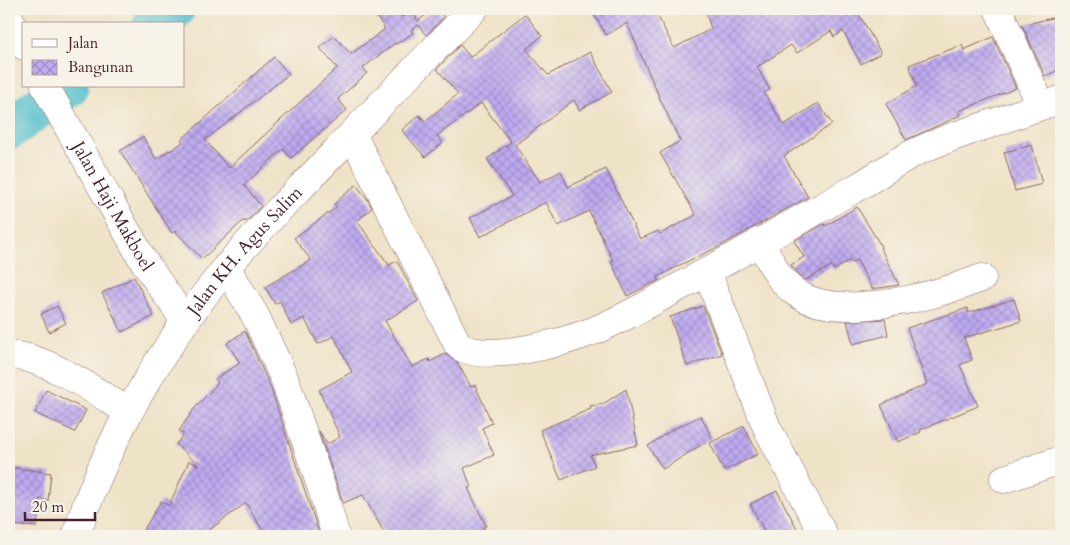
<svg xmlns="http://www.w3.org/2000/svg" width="1070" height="545" font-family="Cardo,serif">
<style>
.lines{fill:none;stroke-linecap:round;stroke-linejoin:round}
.river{stroke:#54c0cd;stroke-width:42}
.building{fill:url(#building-cross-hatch)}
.minor-casing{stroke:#846462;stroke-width:29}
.major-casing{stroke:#846462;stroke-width:29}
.highway-casing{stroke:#846462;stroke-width:29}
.minor{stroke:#fff;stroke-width:28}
.major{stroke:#fff;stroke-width:28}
.highway{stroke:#fff;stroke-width:28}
.labels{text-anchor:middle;stroke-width:4.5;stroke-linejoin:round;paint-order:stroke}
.street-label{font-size:18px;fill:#4a1f2b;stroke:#f7f3e8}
</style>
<defs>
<pattern id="building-cross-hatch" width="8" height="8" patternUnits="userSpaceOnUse" patternTransform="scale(1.25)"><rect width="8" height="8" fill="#bfabf2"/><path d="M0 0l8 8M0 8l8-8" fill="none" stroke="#9d8bc4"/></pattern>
</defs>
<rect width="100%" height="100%" fill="#f7f3e8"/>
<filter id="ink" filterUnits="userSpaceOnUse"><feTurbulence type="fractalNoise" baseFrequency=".02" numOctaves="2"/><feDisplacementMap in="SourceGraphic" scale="10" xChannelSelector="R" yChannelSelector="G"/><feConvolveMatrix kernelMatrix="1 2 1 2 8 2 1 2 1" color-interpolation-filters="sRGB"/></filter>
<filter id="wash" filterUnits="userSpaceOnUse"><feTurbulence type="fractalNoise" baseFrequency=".0096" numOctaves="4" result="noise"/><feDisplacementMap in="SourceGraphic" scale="20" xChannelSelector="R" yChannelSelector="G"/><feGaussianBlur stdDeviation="1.12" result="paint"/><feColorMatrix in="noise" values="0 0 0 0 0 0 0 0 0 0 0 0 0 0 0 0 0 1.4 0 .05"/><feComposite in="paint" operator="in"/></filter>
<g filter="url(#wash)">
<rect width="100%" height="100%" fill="#efe3c7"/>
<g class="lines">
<!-- river -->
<path class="river" d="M154,24l20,-15
M9,129l59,-43"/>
</g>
<g id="blocks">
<!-- building -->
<path class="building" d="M371,9h25l6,8 9,-7 7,11 16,-12h3l7,8 -18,18 -8,-10 -7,5 2,3 -17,11 -1,-1 -32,25 4,5 -29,26 9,11 -56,48 -8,-9 -39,36 17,21 -11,12 -5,4 -1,-2 -42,39 -27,-28 -3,2 -52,-82 23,-14 13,22 13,-9 1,1 13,-9 -2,-2 93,-83 15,17 -84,66 24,28 108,-100 -17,-20 14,-12 17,18 34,-25z
M591,9h63l20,39 37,-19 -6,-20h151l25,44 -20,11 -18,-33 -9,6 -3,-6 -34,22 -6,-8 -34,22 13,23 -6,3 20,32 34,-22 14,21 -48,32 24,41 -86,48 -46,22 -18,10 1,3 -32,16 -16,-35 2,-1 -24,-49 -31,15 -12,-24 -66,35 -10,-19 42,-22 -25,-37 24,-17 -30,-39 -44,33 6,7 -18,14 -23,-27 17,-15 6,6 33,-27 -21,-25 23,-24 10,12 55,-43 17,22 -16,13 22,26 42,-23 22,40 -33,18 -5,-10 -59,45 25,37 21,-11 7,16 38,-18 34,70 18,-8 2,3 36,-19 -36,-62 20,-12 -19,-40 -34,-78 -21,12z
M1061,16v53l-16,7 -23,-51z
M993,37l23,51 -57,23 2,4 -55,25 -20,-36 31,-18 -8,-21 53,-20 2,5z
M1032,145l10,39 -27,7 -11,-39z
M356,185l10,12 6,11 -15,13 32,44 8,-4 21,40 -33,20 27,46 17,-8 1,3 15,-8 12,8 14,25 4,-2 17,38 -10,5 12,27 -30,13 7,19 -3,1 18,38 -3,1 4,9h-101l-23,-41 -20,8 -24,-72 8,13 13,-7 -21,-47 33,-18 -18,-36 -16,8 -14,-26 -13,7 -11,-24 -5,3 -10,-17 46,-27 -17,-22 43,-31 -3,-3z
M857,207l24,39 -1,1 19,38 -27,4 -15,-29 -5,3 -2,-3 -16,10 -3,-4 -25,14 -6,-4 -9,-11 13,-8 -10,-16 30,-17 1,2z
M134,277l20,39 -32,16 -20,-39z
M1014,299l7,22 -57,17 8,22 -12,5 18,41 -58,24 1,2 -23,10 -17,-37 46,-21 -20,-56 61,-20v5z
M57,306l9,17 -17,9 -8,-18z
M703,306l19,48 -35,12 -17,-49z
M885,319l3,16 -35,9 -6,-23z
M245,331l25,55 50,150h-54l-20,-33 -37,27 -4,6h-65l21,-35 8,5 20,-45 10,5 -23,-22 8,-10 -5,-3 15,-22 24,-26 -3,-4 25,-16 -13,-20z
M626,389l12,56 -48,10 5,11 -34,14 -21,-50 51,-21 -1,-3 13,-2z
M46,390l40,20 -11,22 -40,-19z
M701,416l11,22 -49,31 -15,-23 25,-17z
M744,426l14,28 -34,17 -14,-28z
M9,467l42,6 -3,28 -8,-2 -3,28 -28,-2 1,-30h-1z
M777,491l24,45h-34l-17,-32z"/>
</g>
</g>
<g filter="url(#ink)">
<use href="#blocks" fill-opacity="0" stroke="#846462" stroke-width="1"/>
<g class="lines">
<!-- minor casing -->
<g class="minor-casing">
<path id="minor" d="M998,9l43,97
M352,134l106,211c25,20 107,-3 135,-14 33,-13 64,-32 95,-49 56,-31 112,-62 168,-94 18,-10 34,-22 52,-32 28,-15 59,-24 88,-34 22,-8 43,-16 65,-22
M760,241c9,16 16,36 31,48 41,36 144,7 191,-11
M226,267l30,50 29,63 38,112 13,44
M707,272l60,156 57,108
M9,355c37,1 89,38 120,57
M1004,479l57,-19"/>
</g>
<!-- major casing -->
<g class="major-casing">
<g id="major">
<path d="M9,18l15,28"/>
<path id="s1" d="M45,86l98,174 42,61"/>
</g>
</g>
<!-- highway casing -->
<g class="highway-casing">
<g id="highway">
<path id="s2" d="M76,536c29,-94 87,-192 150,-268 33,-40 71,-76 106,-113 47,-49 94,-98 142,-146"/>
</g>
</g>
<!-- minor -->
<use href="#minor" class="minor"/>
<!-- major -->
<use href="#major" class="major"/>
<!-- highway -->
<use href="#highway" class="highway"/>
</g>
</g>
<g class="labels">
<!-- street labels -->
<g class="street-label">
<text dy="6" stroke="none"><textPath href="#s1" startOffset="138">Jalan Haji Makboel</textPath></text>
<text dy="6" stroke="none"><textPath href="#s2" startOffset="334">Jalan KH. Agus Salim</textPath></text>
</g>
</g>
<!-- margin -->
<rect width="1070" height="545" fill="none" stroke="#f7f3e8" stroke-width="30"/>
<!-- legend -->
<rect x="22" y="22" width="162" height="65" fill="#f7f3e8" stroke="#b29e9c"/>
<rect x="32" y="39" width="25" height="8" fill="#ffffff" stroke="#b29e9c"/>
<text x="68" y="48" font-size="15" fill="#4a1f2b">Jalan</text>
<rect x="32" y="60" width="25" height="15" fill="url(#building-cross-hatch)" stroke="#b29e9c"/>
<text x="68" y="72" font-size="15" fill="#4a1f2b">Bangunan</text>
<!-- scale -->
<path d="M25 512v8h70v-8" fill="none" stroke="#4a1f2b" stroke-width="2.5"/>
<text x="32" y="512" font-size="15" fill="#4a1f2b" stroke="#f7f3e8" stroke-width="4" paint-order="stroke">20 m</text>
</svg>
